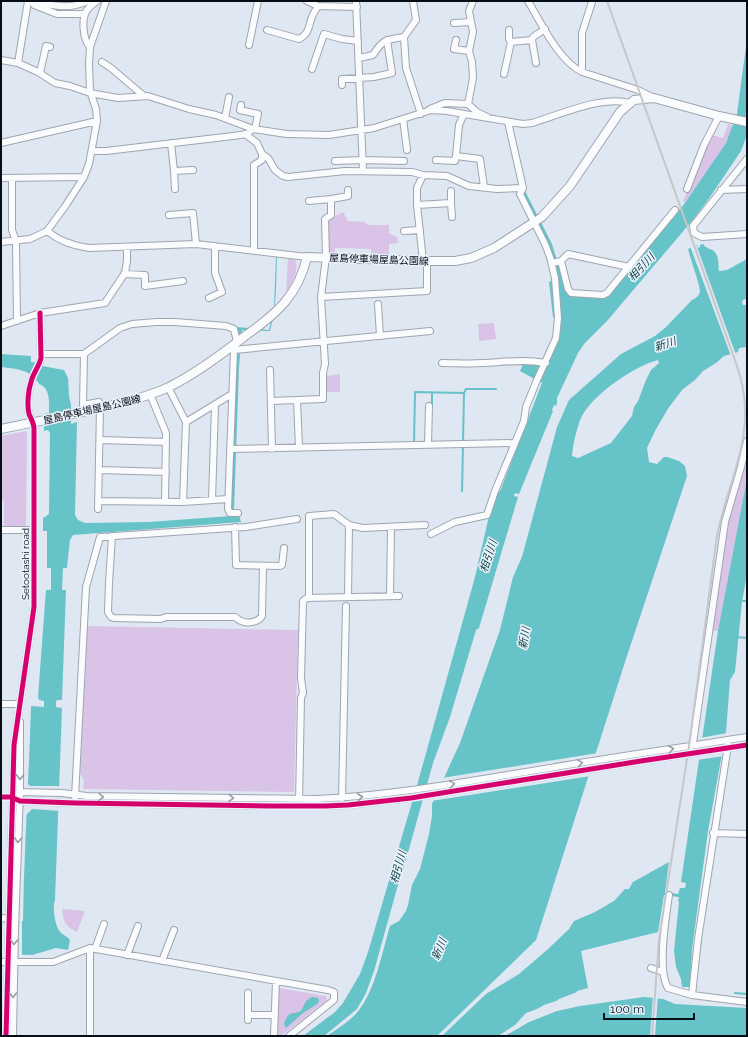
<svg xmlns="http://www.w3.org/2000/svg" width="748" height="1037" font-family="Raleway,'Noto Sans JP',sans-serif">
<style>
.green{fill:#d9c4e7}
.water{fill:#66c3c7;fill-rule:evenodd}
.pier{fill:#dfe7f3}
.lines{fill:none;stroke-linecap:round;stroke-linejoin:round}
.stream{stroke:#66c3c7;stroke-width:2}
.minor-casing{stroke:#9fa5af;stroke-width:8}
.major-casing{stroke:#9fa5af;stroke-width:10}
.minor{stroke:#fafbfd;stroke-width:6}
.major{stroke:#fafbfd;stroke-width:8}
.rail{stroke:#c5c7ca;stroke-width:2}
.cycleway-casing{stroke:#ebf2fd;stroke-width:8}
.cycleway{stroke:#d6006c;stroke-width:5}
.oneway{stroke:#999ca0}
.labels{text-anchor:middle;stroke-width:3;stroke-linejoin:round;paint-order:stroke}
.street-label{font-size:10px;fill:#070d15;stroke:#ebf2fd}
.water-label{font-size:11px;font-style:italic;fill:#134a4a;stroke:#ebf2fd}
</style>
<rect width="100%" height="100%" fill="#dfe7f3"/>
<!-- green -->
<path class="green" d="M728,124l5,2 -7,17 -14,22 -27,38 -2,-2 29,-66 11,3z
M343,212l5,9 16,1 5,3h20v8l8,4 1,6 -9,1v12h-18v-7l-36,-1v6l-7,-1 -1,-33z
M288,257l6,1c7,12 -2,24 -8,35z
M494,323l2,16 -16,2 -1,-1 -1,-16z
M340,374v18h-14v-16z
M26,431l1,2 -1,91 -2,3h-20v-26l-3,-1v-64z
M744,467h3v11l-29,153 -7,-1 17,-109z
M87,626l211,4 -4,162 -211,-3 1,-9 -4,-7z
M62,909l23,2 -8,21c-13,-7 -13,-9 -15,-23z
M279,988l47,8 1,4 -46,36h-4z"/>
<!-- water -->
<path class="water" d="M747,39v96l-6,16 -33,49 -17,22 -84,99 -23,23 -6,9 -21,45v5l-1,3 -2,-1 -2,5 1,1 -34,83 -4,-1 -1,3 4,1 -39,131 -3,2 -26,87 -17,46 -31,111h-1l-27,97 -8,22 -9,16 -33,27h-21l32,-24 8,-9 17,-29 8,-22 50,-170 57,-205 17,-74 9,-14 41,-106 -22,-12 3,-7 17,-1 6,3 12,-26 2,-22 -7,-1 -4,-35 8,-4 -35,-84 3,-3 27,53 15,48h43l38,-44 37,-45 41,-60 11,-29z
M703,244c3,4 3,3 7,5 10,3 8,16 9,22l8,-1 20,-11v39l-5,3 1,4h4v42l-8,1 -1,4 -14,4 -8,7 -13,8 -8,9 -12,9 -14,18 -13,22 -9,19 2,14 8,2 7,-7h3l12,4 6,5 2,10 -62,186 -89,278 -99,96h-110c11,-8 24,-15 32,-26 17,-22 23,-58 31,-84l9,-5 7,-10 2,-6 4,-20 8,-16 9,-35 3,-18v-12l28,-61 40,-113 13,-53 9,-20 35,-130 12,-27 52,-46 34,-18 11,-9 26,-27c4,-2 7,-4 8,-8 0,-8 -10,-34 -12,-43l9,-4 1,3 2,-1v-2zM658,360l1,3 -8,7 -5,10 -8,21 -4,6 -2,9 -21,27 -33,15 -6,-2c1,-13 4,-24 8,-36 10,-24 54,-54 78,-60z
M276,256h1c-1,25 0,51 -7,75l-28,-1 -3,38 -5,143 5,4 2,7 -168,13 -3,5 -1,8 -2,20h-4l-1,22h4l-4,110h-4l-2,1v6l6,1 -7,192c-3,7 0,26 5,32 3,3 7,4 10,8l-2,10 -12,-2 -24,7 -31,-1v-30l22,-3c1,-71 6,-143 8,-215l13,1v-6l-5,-1 -1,-3 8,-107h5v-22h-4v-37h-4v-13l5,-3 1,-2 1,-80 -2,-3 -4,1v-17l5,-1c0,-9 1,-18 -4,-25 -2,-3 -6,-3 -7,-6 -9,-13 -22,-13 -37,-15v-13l30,2v6l7,1 4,3 22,4 4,8 1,18 2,9v19l6,-2 -2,93 3,5 7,3 64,-1 82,-6 4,-147 3,-40 -1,-2 32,3 5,-22z
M747,478v96l-5,28 -7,70 -5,8 -4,52 -18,99 -16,118 -2,38h-8l-1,-8 -5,-12 -2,-16 5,-49 -1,-1 1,-4 -15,-2 -6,37 -77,19 7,37 -11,3v1l-18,7 -3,2 -12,4 -7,4 -11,4 -11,12 -17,11h-56l44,-42 33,-20 28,-24 22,-21 5,-8 21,-9 19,-11 11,-12h4l4,-7 36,-20 -4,30 13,2 2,-6h5l1,-5 -5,-1 37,-251z
M312,997l6,1 1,3 -2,3 -14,9 -17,15 -2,-4c4,-13 7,-9 17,-13l5,-10z
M644,997l19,2 12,5 72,4v28h-242l24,-14 28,-11 23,-5z"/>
<!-- pier -->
<path class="pier" d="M696,244l40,111 -5,1 -41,-110z
M727,733l-3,23 -27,4 3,-22z
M598,753l-7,23 -160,25 11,-23z
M27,783l3,3h30v25l-28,-2 -6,6z
M22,921v35l-21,-1 1,-31z
M653,996h5l-3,40h-5z"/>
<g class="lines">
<!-- stream -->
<path class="stream" d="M432,406v-13
M463,442l1,-49 2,-4h30
M414,443l1,-51 49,1
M462,491l1,-45
M740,601h7
M736,637l11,1
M735,993l12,1"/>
<!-- minor casing -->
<g class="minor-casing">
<path id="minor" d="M28,1c20,3 39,10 60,0
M307,1l11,5
M356,1l7,170
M528,1c13,22 31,60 54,71l56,18 16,8
M34,5l23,9h28
M454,23l17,-1
M267,30l32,9c11,-6 9,-12 13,-22 1,-4 4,-7 6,-11l39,1
M509,30v9l2,3
M404,37l2,31 15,46
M456,40l-2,9 15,2
M532,40l4,23
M249,45l9,-44
M90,47c-7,-7 -9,-28 -3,-37 2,-3 6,-6 10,-9
M359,58l14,-3c10,-16 13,-15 31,-18l12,-17 -3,-19
M1,60l17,3 20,9 17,11 15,3 20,7 28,5 30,-2 41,13 27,6 37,14
M102,62l9,6 33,28
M18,63l10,-62
M312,69l12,-35 18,5 16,2
M582,72v-39l10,-31 -1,-1
M40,73l6,-27 4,1
M504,74l7,-32 21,-2 1,-3 12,-8
M342,85v-6l32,-2 18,-4 -5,-33
M468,104l5,-26 -1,-16 -3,-11 4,-19 -4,-21 4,-10
M241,105l-1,5 18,4 -3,15
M430,109l15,-6 23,1 9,8 10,5
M464,114l-5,11 -3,31 24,3 4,28
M225,118l4,-21
M403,119l4,31
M245,134l12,9 5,11 6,4 7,12 8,6 5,1 57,-6 67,1 11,3 24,1 22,10 28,3 26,-1 -15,-66
M1,143l96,-22
M171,143l3,28 19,-1
M92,151h14l127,-15 14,-2 6,-5 34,5 42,1 45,-7 57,-18 16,1 76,13 9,-1c27,-8 70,-28 98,-20
M747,159l-54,67 1,7 8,4 45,-3
M436,160l19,1 1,-5
M335,161l28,-1 41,1
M174,171l1,18
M423,175l-6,13v17l6,56
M1,178l83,-1
M12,178v52l4,11 1,80
M687,189l17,-44 15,-29
M721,190l26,-1
M309,201l22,-2
M451,203l1,14
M417,205l34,-2v-12
M169,215l24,-2 3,31
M47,231c12,10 27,15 42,17l107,-4 111,13
M404,231l16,-1
M1,242l29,-3 17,-8 19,-26 18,-28 5,-13 8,-43 -1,-12 -6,-18 -1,-27 1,-17 16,-46
M254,250v-85l8,-5v-6
M561,261l7,28 3,4 32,2 4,-2 68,-83
M552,263l9,-2 7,-7 61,13
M124,274l21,1v11l38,-5
M321,297l106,-6v-30
M209,298l13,-6 -7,-19v-27
M378,304l2,32
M1,326l39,-13 65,-10 20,-30 2,-12v-14
M232,348l2,2 -6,159 2,4h8
M234,350l196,-19
M41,354h43l-1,51 16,-3 1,6 -2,101
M84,354l36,-26 12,-4 24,-2h19l51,4 8,3 3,13
M442,363c14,0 28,1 41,0 21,-1 42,-4 63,0
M270,370l2,79
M168,387l18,35 -3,80 45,-3
M150,394l16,39 -1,69
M297,400l2,48
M271,401l52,-2v-26l2,-9 -4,-67 5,-40 -1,-38 6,-4v-16l17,-3v-6
M186,422l46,-28
M100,440l66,2
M428,444l1,-38
M230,449l285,-6 9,-22 2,-14 11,-27 19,-42 2,-20 -3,-40 -5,-21 -5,-13 -25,-50 3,-6
M99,470l67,2
M212,500l3,-94
M98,501l85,1
M235,527l1,38 44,1 2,-1 2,-17
M1,530h33
M431,534l24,-12 32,-7 8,-24 20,-48
M112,536l-3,47 -1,29 3,5 3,1 47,1 5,-2h69c2,1 4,4 6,4 6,3 18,1 21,-5l1,-50
M390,596l1,-69
M348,597l1,-72
M309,598v-82l25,-2 15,11 14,3 62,-3
M1,704h19
M692,750l33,-228 16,-55 6,-26
M1,797h10l9,4 55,2 194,3h56l23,-1 63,-7 230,-37 106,-16
M11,797l9,-5 42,1 25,3 230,3c70,-3 140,-16 209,-27 74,-13 147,-23 221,-35
M75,797l11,-210 14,-50 146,-10 51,-8
M342,798l4,-192
M299,803l2,-105 2,-5 -2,-15 2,-77 4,-3 92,-2
M713,833l34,1
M669,895c-3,21 -12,76 -1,93l24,7 55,7
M1,918l11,1
M95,949l9,-25
M127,955l11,-29
M162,961l12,-31
M1,962h52l37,-14 238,42 6,2v8l-45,36
M651,968l12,4
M692,995l6,-56 30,-194
M248,1015h27
M248,1020v-27
M6,1036l8,-291 20,-138v-178c0,-6 -3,-10 -5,-15 -2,-9 -1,-23 2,-32 2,-9 8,-15 10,-24l-1,-45
M13,1036l2,-107 5,-137v-70
M90,1036v-88
M274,1036l2,-55"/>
</g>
<!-- major casing -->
<g class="major-casing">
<path id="major" d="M1,429c33,-7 66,-13 99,-21 23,-5 47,-11 69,-21 28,-14 52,-32 76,-51 31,-22 53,-40 62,-79l116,4h32l16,-3 23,-10 48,-31 28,-31 50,-74 14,-12 20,-2 65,18 28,6"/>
</g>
<!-- minor -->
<use href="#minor" class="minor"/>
<!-- major -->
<use href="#major" class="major"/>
<!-- rail -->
<path class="rail" d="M607,1l129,362c5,15 9,30 9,45 2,44 -20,85 -28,128l-28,210 -30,194 -7,96"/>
<!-- cycleway casing -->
<g class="cycleway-casing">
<path id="cycleway" d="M1,797h10l9,4 55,2 194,3h56l23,-1 63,-7 230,-37 106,-16
M6,1036l8,-291 20,-138v-178c0,-6 -3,-10 -5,-15 -2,-9 -1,-23 2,-32 2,-9 8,-15 10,-24l-1,-45"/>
</g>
<!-- cycleway -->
<use href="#cycleway" class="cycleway"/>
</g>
<!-- one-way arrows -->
<defs><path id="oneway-chevron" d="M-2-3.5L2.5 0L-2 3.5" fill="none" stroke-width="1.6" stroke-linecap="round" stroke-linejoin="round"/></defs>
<g class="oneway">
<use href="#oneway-chevron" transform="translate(671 749) rotate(-7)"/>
<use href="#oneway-chevron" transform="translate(580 763) rotate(-9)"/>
<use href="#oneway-chevron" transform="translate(20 777) rotate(91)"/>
<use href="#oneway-chevron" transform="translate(452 784) rotate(-9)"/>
<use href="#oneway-chevron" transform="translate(101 797) rotate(1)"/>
<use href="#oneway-chevron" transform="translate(360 797) rotate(-6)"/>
<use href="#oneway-chevron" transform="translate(231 798) rotate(1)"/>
<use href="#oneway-chevron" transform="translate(18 840) rotate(92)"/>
<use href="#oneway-chevron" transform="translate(14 942) rotate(92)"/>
<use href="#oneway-chevron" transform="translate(13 995) rotate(91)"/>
</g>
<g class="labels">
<!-- street labels -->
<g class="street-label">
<text transform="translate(379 259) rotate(2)" y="4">屋島停車場屋島公園線</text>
<text transform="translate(92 409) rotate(-13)" y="4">屋島停車場屋島公園線</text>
<text transform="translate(25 564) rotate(-90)" y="4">Setootashi road</text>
</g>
<!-- water labels -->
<g class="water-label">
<text transform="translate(641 267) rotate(-47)" y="4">相引川</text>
<text transform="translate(665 344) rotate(-18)" y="4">新川</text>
<text transform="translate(488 556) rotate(-72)" y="4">相引川</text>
<text transform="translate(524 638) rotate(-80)" y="4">新川</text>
<text transform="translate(398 867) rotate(-74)" y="4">相引川</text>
<text transform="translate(439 949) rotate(-68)" y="4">新川</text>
</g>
</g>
<!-- border -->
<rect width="748" height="1037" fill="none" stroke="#070d15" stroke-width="4"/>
<!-- scale -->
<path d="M604 1013v6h90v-6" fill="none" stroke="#070d15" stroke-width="2"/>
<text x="610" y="1013" font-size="12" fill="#070d15" stroke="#ebf2fd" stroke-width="3" paint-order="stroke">100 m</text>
</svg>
